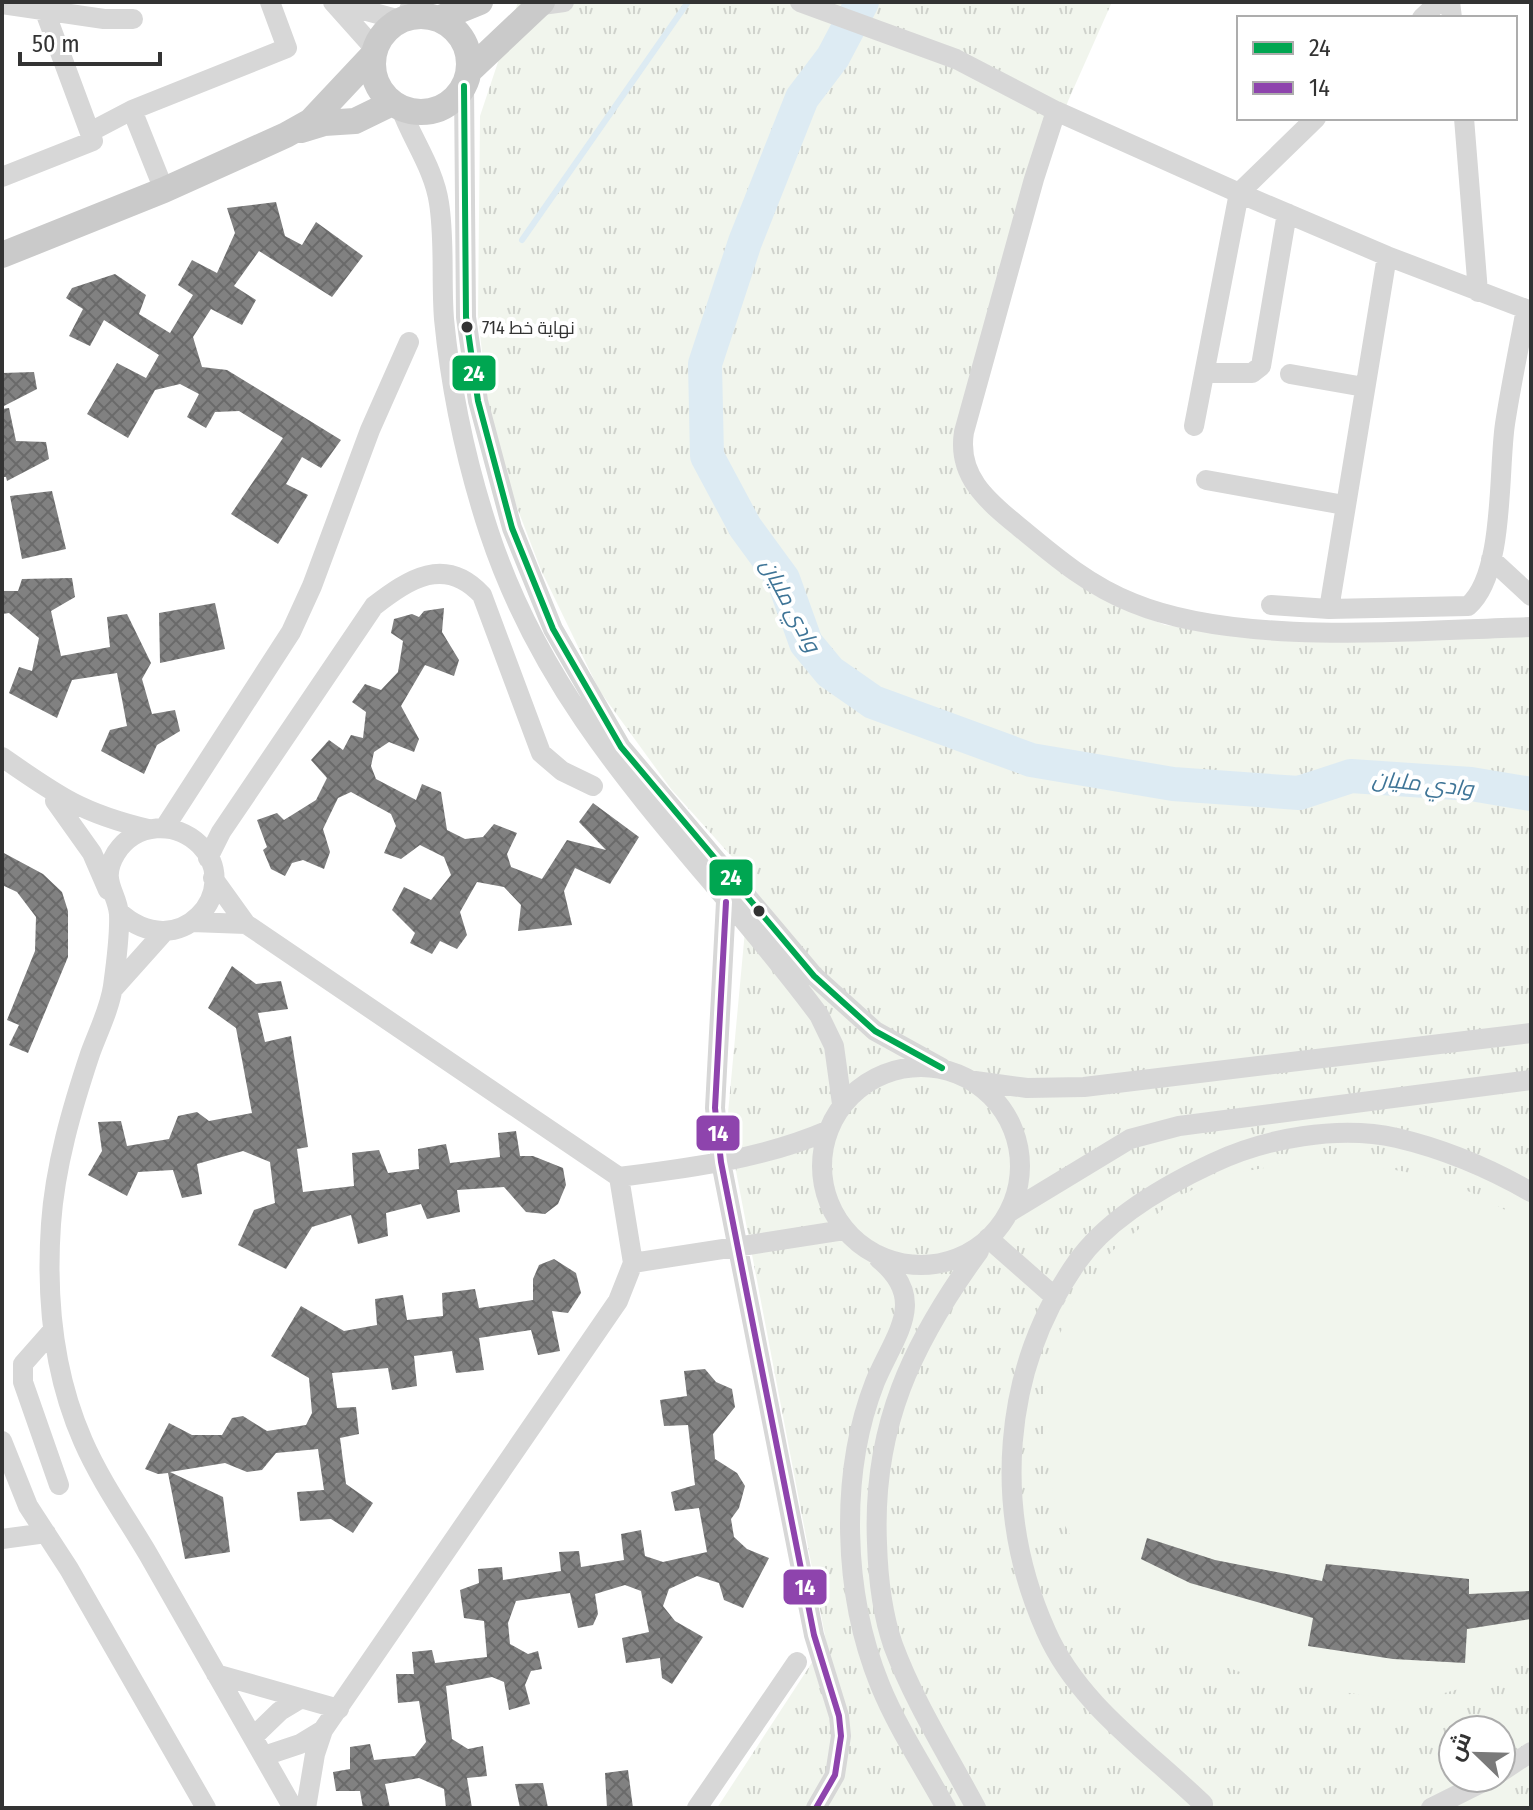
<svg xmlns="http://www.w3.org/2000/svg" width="1533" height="1810" font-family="'Fira Sans Condensed',Cairo,sans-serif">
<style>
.grass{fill:url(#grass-tufts);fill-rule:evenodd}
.green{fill:#f1f5ed}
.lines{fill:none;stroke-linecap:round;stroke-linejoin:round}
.stream{stroke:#ddebf3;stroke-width:6}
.river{stroke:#ddebf3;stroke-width:34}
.building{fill:url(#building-cross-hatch)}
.minor{stroke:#d7d7d7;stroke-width:20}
.major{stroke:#cacaca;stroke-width:26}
.bus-1-casing{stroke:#fff;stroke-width:12}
.bus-2-casing{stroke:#fff;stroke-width:12}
.bus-1{stroke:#00a651;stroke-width:6}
.bus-2{stroke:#8e44ad;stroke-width:6}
.bus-dot{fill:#333;stroke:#fff;stroke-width:3}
.labels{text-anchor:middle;stroke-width:8;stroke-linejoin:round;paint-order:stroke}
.bus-label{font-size:18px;fill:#333;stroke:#fff;text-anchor:start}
.water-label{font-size:22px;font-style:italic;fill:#3f7597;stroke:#fff}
.line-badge{stroke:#fff;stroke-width:3}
.badge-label{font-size:22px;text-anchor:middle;font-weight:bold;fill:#fff}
</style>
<defs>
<pattern id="grass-tufts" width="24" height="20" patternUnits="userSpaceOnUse" patternTransform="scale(2)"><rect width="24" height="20" fill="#f1f5ed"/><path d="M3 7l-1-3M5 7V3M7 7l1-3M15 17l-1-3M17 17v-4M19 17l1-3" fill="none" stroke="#cfd2cc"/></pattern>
<pattern id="building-cross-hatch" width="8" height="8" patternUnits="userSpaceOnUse" patternTransform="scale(2)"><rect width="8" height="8" fill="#818181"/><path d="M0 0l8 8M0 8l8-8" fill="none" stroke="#6a6a6a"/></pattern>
</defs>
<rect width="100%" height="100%" fill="#fff"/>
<!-- grass -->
<path class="grass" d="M518,2h594l-44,99 -112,328 -1,34 23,36 118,97 69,29 108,13 258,-3v1173h-814l109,-167 -99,-517 23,-247 -79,-88 -72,-99 -58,-120 -33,-86 -21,-85 -9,-84 2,-199zM1453,1730h48v48h-48z"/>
<!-- green -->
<path class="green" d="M1295,1163c93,1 158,9 236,64v422l-22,17 -50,23 -48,13 -145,-21 -86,-30 -47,-35 -48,-55 -29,-51 -13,-72 2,-70 26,-60 41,-57 66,-54 44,-22z"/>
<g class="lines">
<!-- stream -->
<path class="stream" d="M522,240l166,-238"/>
<!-- river -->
<path class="river" d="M862,2l-29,55 -31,41 -57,144 -40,122 2,92 38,71 38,52 23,64 24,29 43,30 158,58 142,24 126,9 52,-17 120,8 60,10"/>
</g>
<!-- building -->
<path class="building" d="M276,202l9,34 17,9 14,-23 47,34 -31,41 -73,-46 -25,35 22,14 -14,25 -31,-16 -18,28 9,30 25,3 114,70 -20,28 -19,-11 -16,27 22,11 -30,49 -47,-30 52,-76 -44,-27 -24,1 -9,16 -19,-11 12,-23 -19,-10 -25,6 -27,48 -41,-24 30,-51 29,15 13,-23 -55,-35 -14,26 -21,-10 14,-27 -17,-11 6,-10 43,-14 31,21 -7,19 31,19 23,-38 -15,-10 14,-25 25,13 18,-40 -8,-25z
M34,372l3,17 -35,18v-34z
M9,408l7,33 30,1 3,17 -42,22 -1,-4h-4v-68z
M52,491l14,58 -44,10 -12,-63z
M72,578l3,19 -24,14 10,45 49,-9 -3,-30 20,-3 24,49 -9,16 10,35 23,-4 5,21 -23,14 -13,29 -43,-23 9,-21 17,-4 -10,-53 -45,7 -15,38 -48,-25 10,-26 13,4 7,-33 -30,-25 -7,1v-23h16l4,-12z
M215,603l10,46 -65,14 -1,-50z
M444,608l-2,24 17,28 -5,16 -29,-11 -24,41 18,33 -5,13 -25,-10 -15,10 -3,14 5,13 40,21 6,-16 19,8 6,38 18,9 18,-2 11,-13 23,9 -10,21 4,13 31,12 25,-39 39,10 -27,-28 14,-19 46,34 -29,47 -35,-16 -11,23 8,34 -54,6 3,-26 -17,-18 -27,-5 -17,30 7,23 -10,14 -17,-8 -8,13 -22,-11 5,-10 -23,-23 12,-23 27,13 20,-25 -7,-18 -24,-12 -19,14 -17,-6 12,-27 -5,-12 -40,-22 -13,6 -15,31 7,23 -6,17 -21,-9 -11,3 -7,13 -14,-7 -8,-19 4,-3 -10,-27 20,-7 7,7 32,-20 11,-22 -16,-18 18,-20 14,10 8,-15 12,3 3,-26 -14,-10 13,-18 16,6 17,-18 5,-31 -12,-8 3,-14 18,-5 7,3 5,-6z
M2,852l41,22 19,18 6,19v46l-40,96 -19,-8 10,-20 -12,-5 28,-69 1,-34 -19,-25 -15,-7z
M232,966l24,18 25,-3 7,28 -30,4 7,29 26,-6 17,111 -11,2 6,43 51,-6 -2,-33 27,-3 9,23 31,-4 -1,-20 28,-5 4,19 50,-6 -2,-24 18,-2 4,25h13l30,12 3,17 -8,19 -13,10 -19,-2 -22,-25 -47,3 3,22 -33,7 -6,-15 -35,9 2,23 -30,8 -7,-29 -39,12 -26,42 -48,-24 16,-35 21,-7 -5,-41 -27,-11 -46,13 5,30 -20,4 -9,-28 -35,2 -11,24 -39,-21 14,-24 -4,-29 23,-1 6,25 42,-7 9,-23 19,-4 12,9 43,-8 -16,-85 -28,-20z
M554,1259l22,14 5,20 -13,20 -16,-2 8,40 -22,4 -7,-25 -52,8 5,32 -28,3 -4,-22 -38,5 3,30 -25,4 -4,-22 -56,5 5,35 19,-1 3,27 -19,4 6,46 27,19 -20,30 -22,-14 -31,2 -3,-29 27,-2 -6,-41 -42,4 -14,17 -15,2 -22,-9 -55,9 53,25 7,55 -45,7 -17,-86 -10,1 -13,-5 24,-46 23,12h30l10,-17 11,-2 24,15 39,-6 6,-12 -3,-35 -38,-22 30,-50 43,25 33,-6 -2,-26 28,-4 4,25 36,-4 -1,-23 33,-4 4,19 54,-8v-21l6,-14z
M705,1369l11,13 16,7 3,18 -22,27 2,25 22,14 8,13 -6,22 -8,11 3,18 13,12 22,9 -26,50 -19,-8 -5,-17 -22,-7 -28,13 -6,17 12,15 28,16 -31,47 -10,-6 -2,-20 -34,5 -4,-25 27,-6 -8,-41 -16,-6 -30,9 3,20 -5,11 -15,3 -8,-35 -54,8 -8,22 2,21 18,10 10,-3 4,18 -11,2 -6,14 5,19 -21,6 -5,-28 -12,-5 -46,9 6,53 16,10 15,-3 4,30 -20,2 5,30h-26l-2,-19 -25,-11 -34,6 5,24h-27l-3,-17h-24l-3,-19 17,-3v-22l20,-3 4,16 41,-4 11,-14 -7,-41 -21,2 -2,-29h18l-2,-22 20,-2 3,13 52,-6 -3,-36 -20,-3 -4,-28 19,-7 -1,-14 24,-2 1,13 58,-9 -2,-19 20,-1 2,16 43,-7 -3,-26 20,-4 4,26 18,6 44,-10 -8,-44 -24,3 -4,-19 24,-7 -7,-60 -24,1 -4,-26 27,-4 -3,-25z
M1147,1538l68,22 107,21 4,-17 143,15v15l62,-3v28l-64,10 -2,34 -72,-4 -85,-13 5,-28 -123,-35 -49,-24z
M628,1770l5,38h-26l-2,-35z
M543,1783l5,25h-28l-5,-24z"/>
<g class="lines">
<!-- minor -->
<path class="minor" d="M333,2l42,47
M334,2l66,18
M800,2l156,57 100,52 183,82 148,63 144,55
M1450,2l2,16
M2,4l102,15h29
M535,6l29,-4
M406,18l6,-16
M1422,18l17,-16
M464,86l2,231 12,84 34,127 41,101 68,118 193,229 61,55 67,37
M401,109c12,32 33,60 38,94 6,38 2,78 5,116 7,72 22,143 45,213 66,200 209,320 330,483l15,31 8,58
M132,110l32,80
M1056,111l-22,68 -70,253c-7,43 22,68 54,94 36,30 71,60 115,77 107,44 282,27 398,24
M1464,118l14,174
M90,132l42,-22 155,-62 -17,-46
M2,177l91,-36 -49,-132 10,-7
M1204,373h48l9,-7 26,-153
M1290,374l74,13
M1194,426l45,-233 77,-75
M1206,480l138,25
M1491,559l40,37
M1271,605l58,4 58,-353
M1329,609l139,-3c37,-31 30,-136 37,-182 6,-39 14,-77 21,-115
M2,757c56,39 79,56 146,72
M55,801l37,52 16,37
M165,827l126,-195 21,-46 58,-156 39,-88
M208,858l13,-26 153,-226c35,-27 71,-51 108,-11l59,158 21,18 31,15
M213,878l33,46 373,253 14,86 -15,38 -295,429 -8,24 -9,54
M726,902l-11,206 6,54 93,473 25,81 2,20 -6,39 -19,33
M119,912c61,55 125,-23 81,-67 -24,-24 -64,-23 -84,8 -17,28 1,38 3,61 1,22 -3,50 -6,72 -3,22 -15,46 -23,68 -18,54 -35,112 -39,170 -5,73 2,149 32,217 17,39 43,76 65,113 48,85 97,169 145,254
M192,922l54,2
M113,989l51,-57
M822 1166a99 99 0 1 1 198 0a99 99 0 1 1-198 0Z
M975,1081l52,7 57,-1 447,-54
M619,1177c70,-9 143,-18 208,-46
M1008,1213l122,-74 49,-13 352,-46
M988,1238l68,60
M879,1259c50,41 16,75 -4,123 -36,92 -32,212 5,303 17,42 44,83 66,123
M633,1263l211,-33
M53,1330l-30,34v18l36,103
M2,1441l26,65 41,63 137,239
M2,1539l44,-6
M216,1674l123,35
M253,1737l27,-26 20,-12
M264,1756l36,-12 23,-14
M1501,1772l30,-20
M697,1808l100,-146
M976,1808c-28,-53 -62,-106 -83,-163 -11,-32 -15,-68 -16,-102 -5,-116 35,-200 102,-292
M1202,1808l1,-4c-56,-54 -125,-100 -157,-173 -54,-121 -45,-260 31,-369 31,-44 89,-77 136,-99 52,-25 126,-38 184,-25 47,11 92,30 134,54
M1431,1808l60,-30"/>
<!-- major -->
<path class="major" d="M373 64a48 48 0 1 1 96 0a48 48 0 1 1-96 0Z
M438,19l42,-17
M469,71l73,-69
M301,130l23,-7 31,-2 37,-18
M2,255l162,-65 122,-55 25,-14 62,-66"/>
<!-- bus-1 casing -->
<g class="bus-1-casing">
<path id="bus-1" d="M464,86l2,231 12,84 34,127 41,101 68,118 193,229 61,55 67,37"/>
</g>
<!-- bus-2 casing -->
<g class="bus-2-casing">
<path id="bus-2" d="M726,902l-11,206 6,54 93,473 25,81 2,20 -6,39 -19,33"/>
</g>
<!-- bus-1 -->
<use href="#bus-1" class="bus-1"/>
<!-- bus-2 -->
<use href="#bus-2" class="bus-2"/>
</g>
<!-- markers -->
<g class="bus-dot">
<circle cx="467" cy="327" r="7"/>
<circle cx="759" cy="911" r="7"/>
</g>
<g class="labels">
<!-- bus labels -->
<g class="bus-label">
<text x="482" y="334">نهاية خط 714</text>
</g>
<!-- water labels -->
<g class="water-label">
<text transform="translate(791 605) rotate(62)" y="8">وادي مليان</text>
<text transform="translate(1423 783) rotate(6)" y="8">وادي مليان</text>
</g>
</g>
<g class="line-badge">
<rect x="451" y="354" width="46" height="38" rx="8" fill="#00a651"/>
<rect x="708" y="858" width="46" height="39" rx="8" fill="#00a651"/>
<rect x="695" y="1114" width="46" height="38" rx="8" fill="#8e44ad"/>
<rect x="782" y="1568" width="46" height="38" rx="8" fill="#8e44ad"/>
</g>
<g class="badge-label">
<text x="474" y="381">24</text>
<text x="731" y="885">24</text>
<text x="718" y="1141">14</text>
<text x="805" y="1595">14</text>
</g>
<!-- border -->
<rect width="1533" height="1810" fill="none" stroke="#333333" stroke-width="8"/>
<!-- legend -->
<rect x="1237" y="16" width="280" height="104" fill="#ffffff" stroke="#adadad" stroke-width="2"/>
<rect x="1253" y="42" width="40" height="12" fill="#00a651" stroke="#adadad" stroke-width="2"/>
<text x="1309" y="56" font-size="24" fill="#333333">24</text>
<rect x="1253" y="82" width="40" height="12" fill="#8e44ad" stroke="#adadad" stroke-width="2"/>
<text x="1309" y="96" font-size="24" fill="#333333">14</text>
<!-- north arrow -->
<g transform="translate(1477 1754) rotate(293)"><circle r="38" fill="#ffffff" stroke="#adadad" stroke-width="2"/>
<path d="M0-6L14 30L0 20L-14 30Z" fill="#7a7a7a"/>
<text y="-12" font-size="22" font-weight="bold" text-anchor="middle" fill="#333333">ش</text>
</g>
<!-- scale -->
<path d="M20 52v12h140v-12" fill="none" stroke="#333333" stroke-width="4"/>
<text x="32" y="52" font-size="24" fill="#333333" stroke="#ffffff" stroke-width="6" paint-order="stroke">50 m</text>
</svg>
